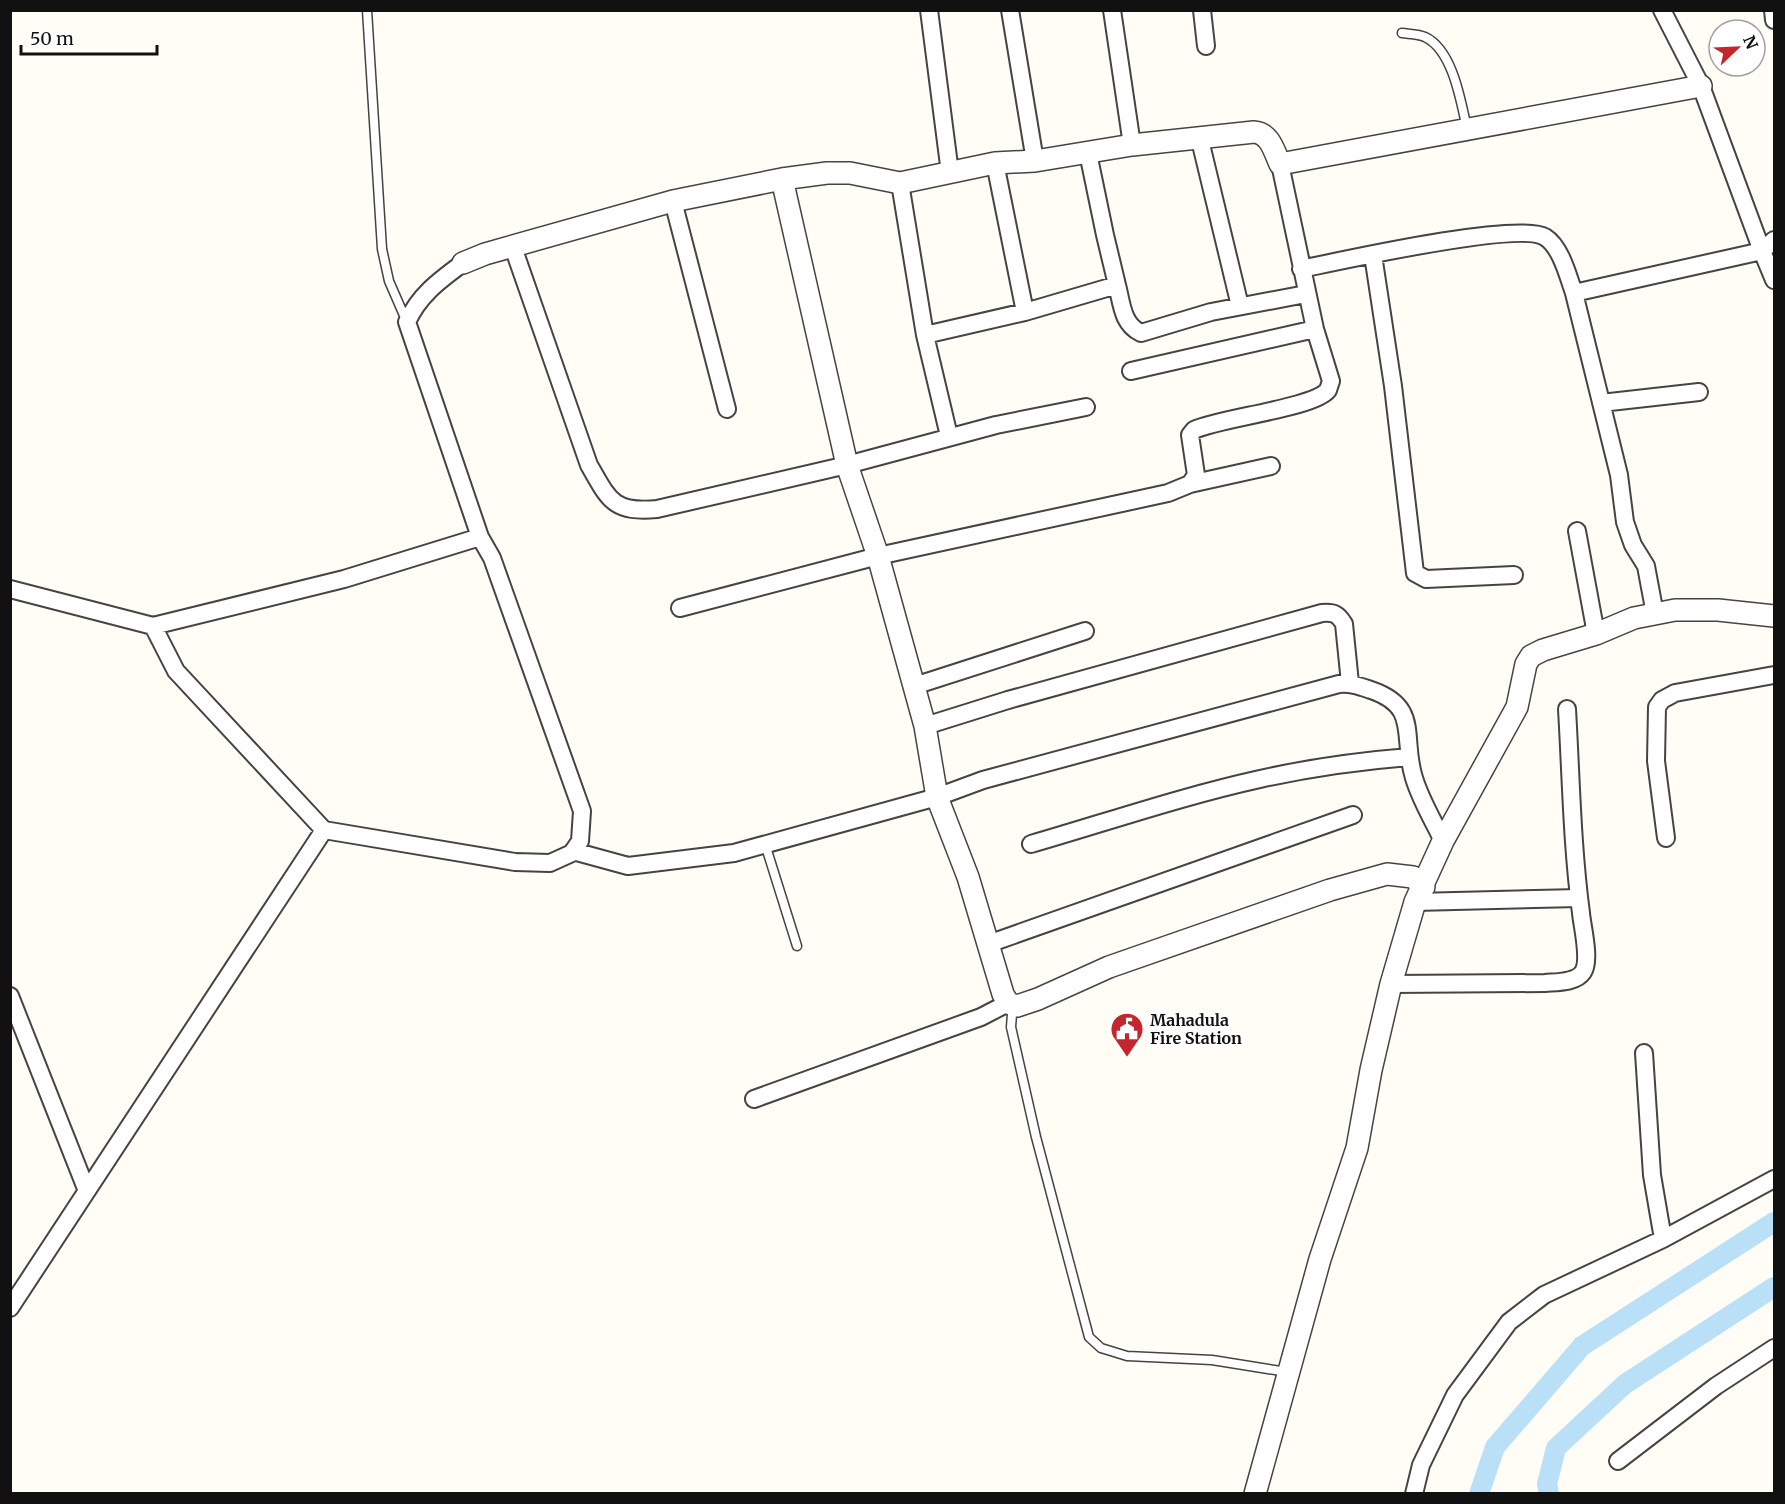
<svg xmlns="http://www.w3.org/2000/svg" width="1785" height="1504" font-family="Merriweather,serif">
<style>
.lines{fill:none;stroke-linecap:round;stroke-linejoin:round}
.canal{stroke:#b9e0f7;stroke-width:20}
.service-casing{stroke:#444;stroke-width:11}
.minor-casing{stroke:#444;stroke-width:20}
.tertiary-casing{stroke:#444;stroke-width:24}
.service{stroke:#fff;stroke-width:8}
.minor{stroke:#fff;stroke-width:16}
.tertiary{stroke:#fff;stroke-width:21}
.labels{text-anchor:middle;stroke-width:6;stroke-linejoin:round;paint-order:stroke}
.poi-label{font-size:16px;font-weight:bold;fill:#111;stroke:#fff;text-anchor:start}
</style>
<rect width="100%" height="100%" fill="#fffdf5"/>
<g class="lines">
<!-- canal -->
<path class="canal" d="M1479,1494l16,-47 87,-101 192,-124
M1549,1494l-2,-10 9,-36 69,-64 149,-97"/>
<!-- service casing -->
<g class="service-casing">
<path id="service" d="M367,10l15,239 7,32 17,39
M1402,33c7,1 17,1 23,4 28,13 36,65 42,92
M765,844l32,102
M1016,1008l-4,6 -1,13 25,110 53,200 12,11 26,8 85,4 75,12"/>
</g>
<!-- minor casing -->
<g class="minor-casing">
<path id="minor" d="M929,10l21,163
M1010,10l25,151
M1112,10l20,135
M1202,10l4,36
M1773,10l1,10
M1199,136l41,170
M995,163l30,149
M900,183l25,152 24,101
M673,201l54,208
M1774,240l-12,11 12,29
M513,247l76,218c20,35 24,48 68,44l190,-44 149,-40 90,-18
M1373,255l20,131 22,187 11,6 88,-4
M1301,269c39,-8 217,-48 244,-32 16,10 23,39 29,56
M1117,285c5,19 5,39 24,48l70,-21 95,-18
M925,335l100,-23 92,-27 -12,-50 -17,-82
M1131,371l184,-42
M1601,403l98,-11
M1190,484l81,-18
M1577,531l19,103
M10,589l143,37 191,-47 136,-42
M680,608l198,-52 290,-63 22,-9 6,-9 -6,-40 4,-5c25,-12 120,-22 134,-40 1,-3 2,-6 3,-9l-16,-52 -35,-165
M1655,614l-9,-48 -13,-21 -8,-23 -6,-47 -45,-182 188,-42 -61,-165 -39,-76
M153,626l23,45 148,159
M914,686l171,-55
M925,726l83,-26 314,-87c12,-1 16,1 22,11l6,59
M1666,838l-10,-77 1,-54 5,-7 13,-7 99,-18
M1031,844c76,-22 152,-48 229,-65 49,-11 99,-18 149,-22
M573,851l55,15 106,-13 203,-56 46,-17 356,-96c12,-1 20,2 32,6 50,17 30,47 43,88 7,23 19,42 29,63
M1415,902l164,-4
M988,944l365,-129
M1391,984l154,-1c11,-1 31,0 38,-11 8,-12 -1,-46 -2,-59 -9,-67 -10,-136 -14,-204
M10,996l77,195
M1644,1053l8,122 11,64
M754,1099l227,-82 27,-14
M10,1308l314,-478 191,32 35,1 22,-10 8,-12 2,-30 -90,-253 -12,-21 -73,-215c12,-27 33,-42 56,-59
M1618,1461l98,-75 58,-38
M1414,1494l7,-29 34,-70 54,-73 35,-27 119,-56 111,-60"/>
</g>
<!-- tertiary casing -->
<g class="tertiary-casing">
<path id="tertiary" d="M782,179l65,286 31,91 47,170 12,71 31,80 35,117 5,9 9,3 21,-7 71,-32 221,-77 57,-16 26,3 11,10
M463,263l22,-9 188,-53 109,-22 45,-6h23l50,10 95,-20 40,-2 97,-16 122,-13c16,1 20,19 26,32l421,-78
M1255,1494l65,-235 37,-111 14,-78 20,-86 24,-82 28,-61 74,-134 9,-43 5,-8 12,-6 53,-16 38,-16 41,-8h43l56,6"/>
</g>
<!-- service -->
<use href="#service" class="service"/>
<!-- minor -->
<use href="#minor" class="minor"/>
<!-- tertiary -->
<use href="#tertiary" class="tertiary"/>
</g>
<!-- icons -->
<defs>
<g id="civic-pin" transform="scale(1.725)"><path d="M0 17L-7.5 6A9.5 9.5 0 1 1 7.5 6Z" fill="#c4262e" stroke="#fff"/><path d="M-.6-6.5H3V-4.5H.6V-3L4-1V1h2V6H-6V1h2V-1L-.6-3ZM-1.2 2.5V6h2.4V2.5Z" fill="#fff"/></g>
</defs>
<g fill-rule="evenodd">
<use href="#civic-pin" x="1127" y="1029"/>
</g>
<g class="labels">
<!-- poi labels -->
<g class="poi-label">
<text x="1150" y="1026">Mahadula<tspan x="1150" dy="18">Fire Station</tspan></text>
</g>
</g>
<!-- border -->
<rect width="1785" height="1504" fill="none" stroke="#111111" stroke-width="24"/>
<!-- north arrow -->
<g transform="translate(1737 48) rotate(67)"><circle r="28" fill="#ffffff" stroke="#a0a0a0" stroke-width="1.5"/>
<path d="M0-4.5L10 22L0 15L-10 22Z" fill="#c4262e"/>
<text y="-9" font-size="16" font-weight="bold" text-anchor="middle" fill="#111111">N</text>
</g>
<!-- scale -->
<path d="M21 45v9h136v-9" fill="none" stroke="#111111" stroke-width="3"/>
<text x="30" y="45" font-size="18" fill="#111111" stroke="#ffffff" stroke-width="4.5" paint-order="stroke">50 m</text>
</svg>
